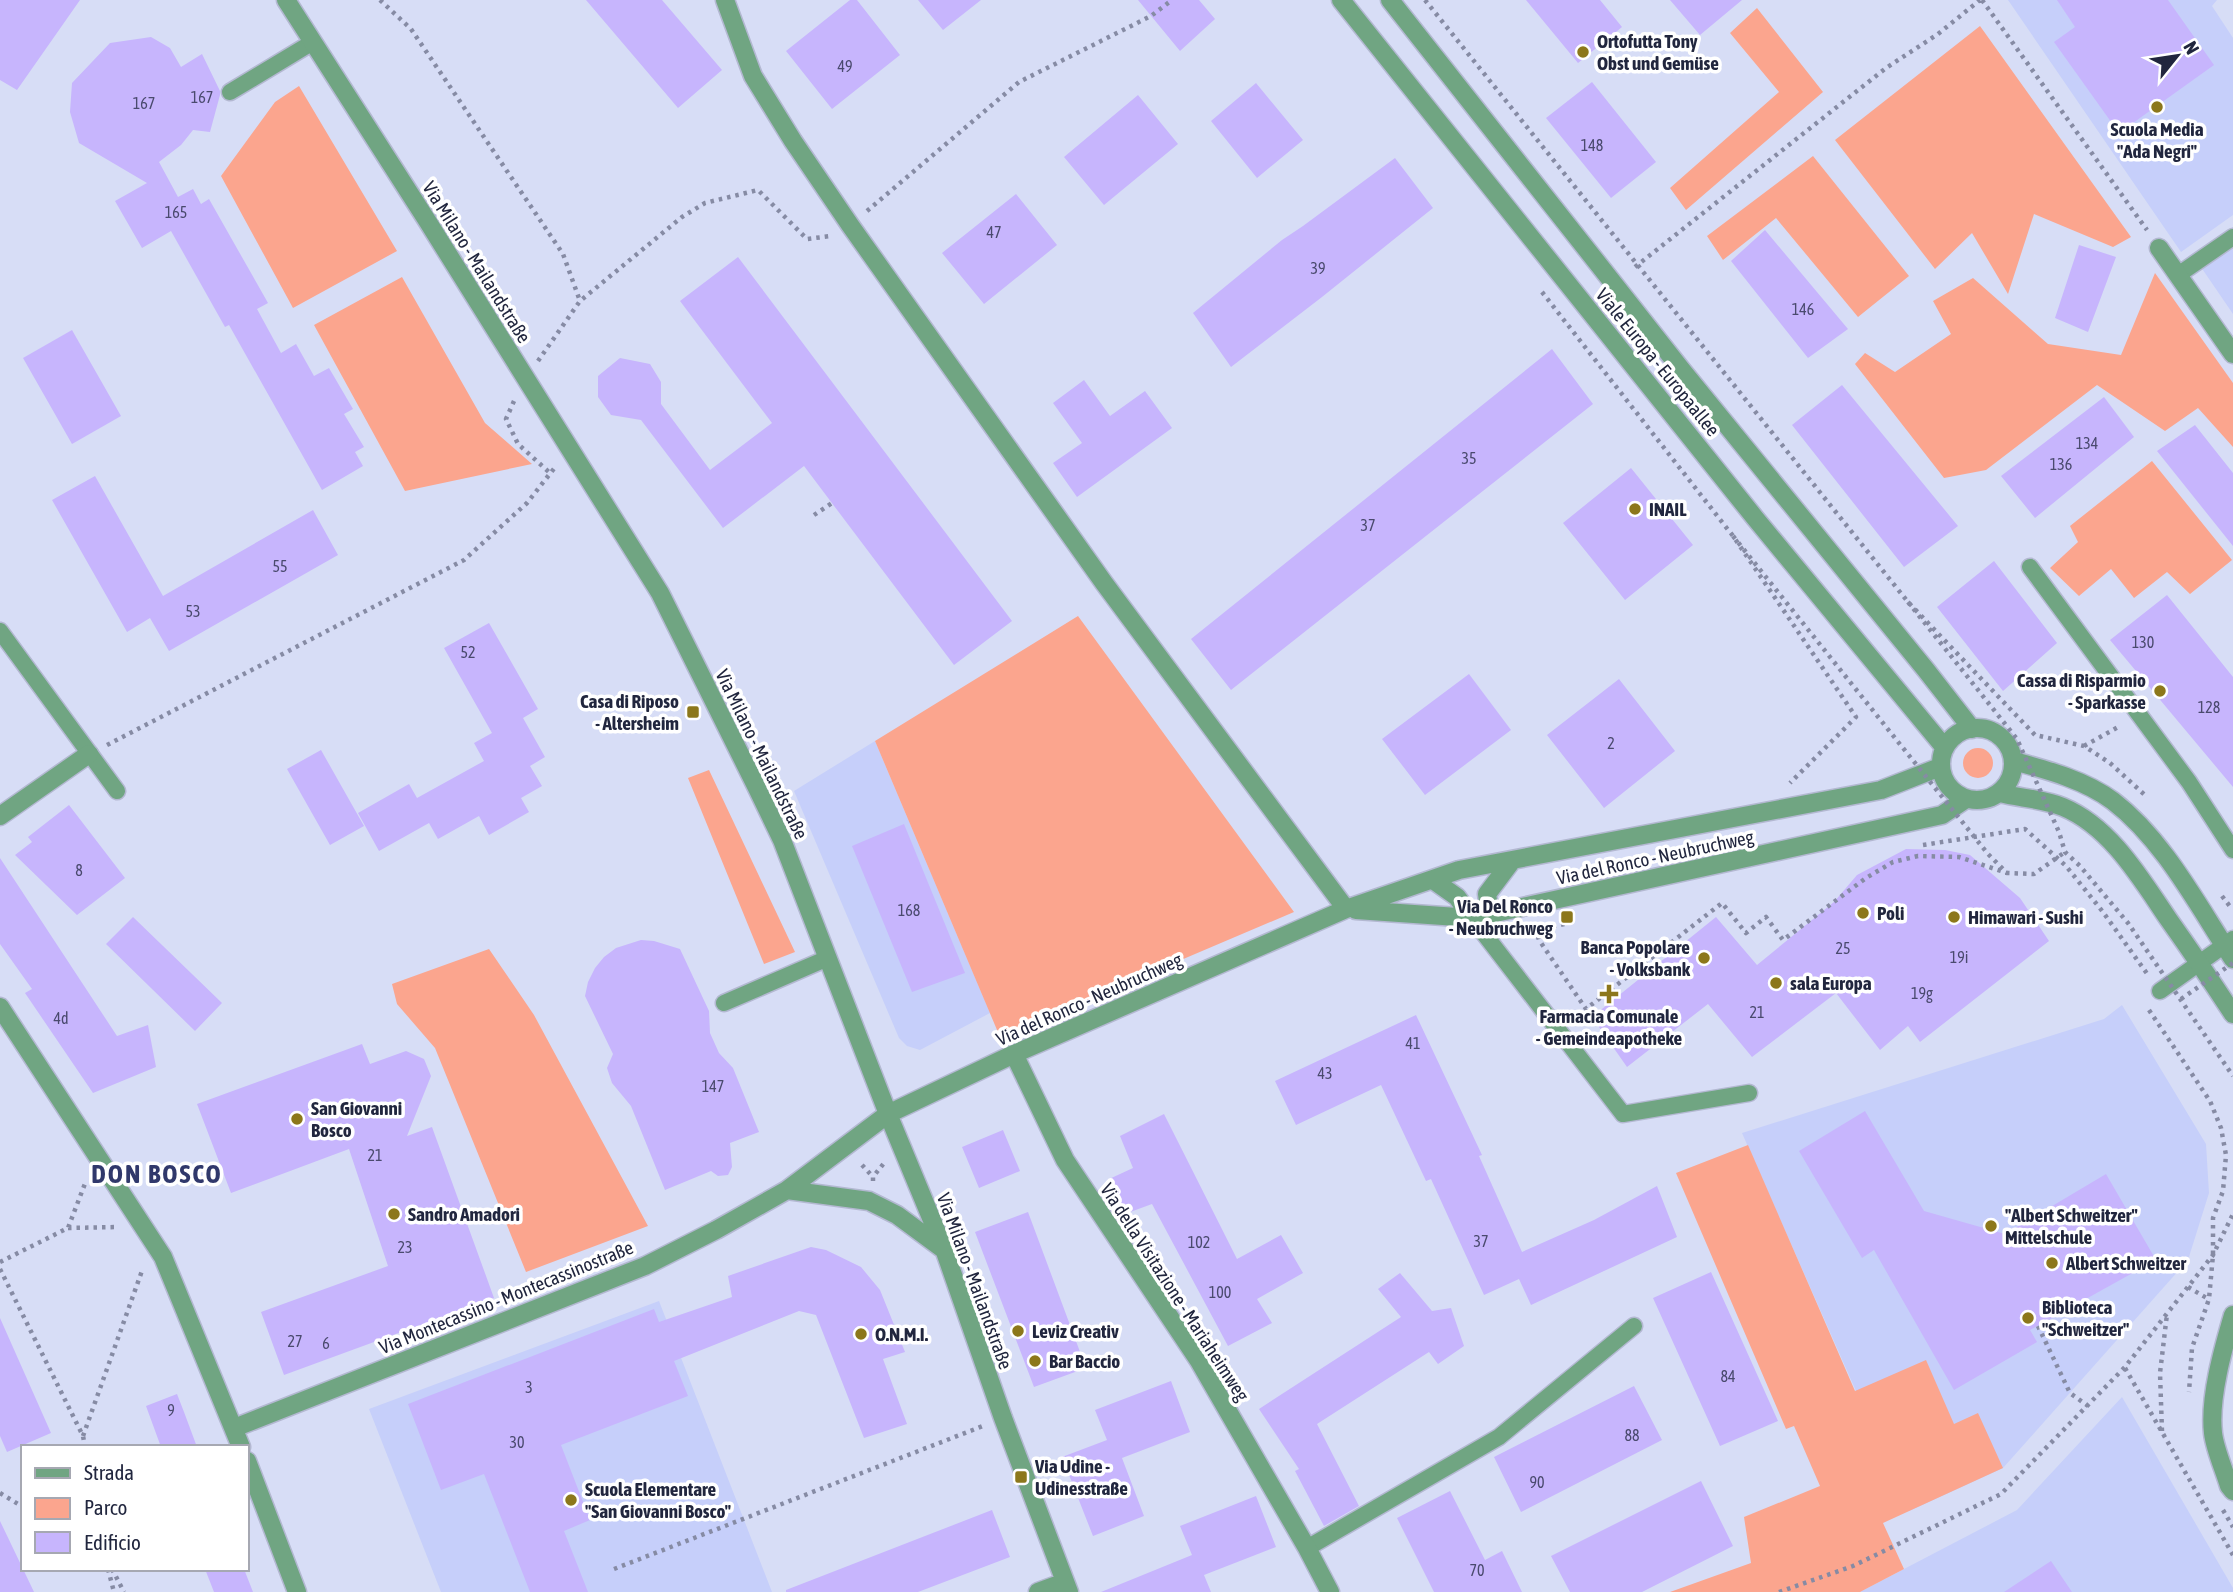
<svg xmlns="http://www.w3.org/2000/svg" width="2233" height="1592" font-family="'Asap Condensed',sans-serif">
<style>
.built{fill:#c6cffa}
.green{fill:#fba58e}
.building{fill:#c7b5fd}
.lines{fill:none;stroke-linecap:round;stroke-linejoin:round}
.lane-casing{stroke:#b3b8d1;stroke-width:19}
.street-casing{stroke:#b3b8d1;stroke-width:21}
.path{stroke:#868ba4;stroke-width:4.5;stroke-dasharray:3.5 5;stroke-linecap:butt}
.lane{stroke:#70a582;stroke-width:16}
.street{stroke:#70a582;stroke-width:18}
.path-bridge{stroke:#868ba4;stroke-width:4.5;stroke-dasharray:3.5 5;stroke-linecap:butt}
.poi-dot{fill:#8c771b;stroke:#fff;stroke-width:2.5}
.labels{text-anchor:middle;stroke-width:7;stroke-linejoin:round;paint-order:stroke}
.number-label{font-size:16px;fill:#4a4a6e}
.poi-label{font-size:19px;font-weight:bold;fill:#21263e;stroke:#fff;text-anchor:start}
.street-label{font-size:19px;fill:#21263e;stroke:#fff}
.district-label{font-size:26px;font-weight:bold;letter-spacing:2px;fill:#30386b;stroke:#fff}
</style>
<rect width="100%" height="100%" fill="#d7ddf6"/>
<!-- built -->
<path class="built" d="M2008,0h209l-5,6 21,32v177l-52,37z
M2233,227v87l-41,-60z
M875,741l115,272 -70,37 -13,-4 -8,-8 -105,-247z
M2122,1005l84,139 3,49 -21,67 -185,208 -94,43 -167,-378 362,-114z
M659,1301l113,291h-331l-72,-183z
M2122,1397l111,191v4h-373l157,-82z"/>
<!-- green -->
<path class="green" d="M1757,8l66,84 -137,118 -16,-22 109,-96 -49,-59z
M1980,26l151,211 -18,10 -79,-33 -26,80 -36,-61 -37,36 -100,-129z
M299,86l98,165 -104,57 -72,-132 54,-74z
M1813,156l96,120 -51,41 -82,-99 -53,42 -16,-24z
M2155,273l78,110v64l-35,-39 -33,23 -68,-46 -111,85 -42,8 -89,-114 10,-11 30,19 56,-38 -18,-33 40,-23 75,66 73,11z
M402,277l83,146 47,41 -127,27 -91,-166z
M2152,461l80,99 -42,34 -23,-22 -33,26 -23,-29 -32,27 -29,-28 28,-26 -8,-16z
M1078,616l216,296 -294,125 -125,-296z
M1963 763a15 15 0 1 1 30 0a15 15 0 1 1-30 0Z
M709,770l86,182 -31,12 -76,-186z
M489,949l45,66 114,211 -122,46 -91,-224 -38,-44 -5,-20z
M1748,1145l107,246 71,-31 28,64 24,-11 25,55 -120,55 21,46 -44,23h-190l81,-29 -7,-46 76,-31 -26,-60 -8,3 -110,-256z"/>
<!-- building -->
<path class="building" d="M0,0h80l-63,90 -17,-10z
M586,0h76l60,70 -44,38z
M850,0h7l43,55 -68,54 -46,-58z
M918,0h63l-38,30z
M1138,0h61l16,19 -35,32z
M1526,0h74l22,27 -44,36z
M1670,0h72l-42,35z
M2057,0h111l46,65 -95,68 -65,-91 21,-15z
M151,37l19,11 11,19 21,-13 18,37v4l-10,37 -17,-2 -12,15 -22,17 19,35 15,-8 8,15 8,-5 59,104 -11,6 24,44 15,-9 18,32 15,-8 24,41 -9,5 20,33 -9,5 8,14 -41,24 -93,-165 -4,2 -54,-96 -29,17 -27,-47 32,-18 -68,-40 -9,-31 2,-29 38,-40z
M1592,82l64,80 -45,36 -65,-80z
M1256,83l47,57 -46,38 -46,-57z
M1138,95l40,49 -74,61 -40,-48z
M1395,158l38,50 -111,89 -91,70 -38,-54 89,-73 21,-14z
M1016,194l41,51 -73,59 -42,-51z
M1765,230l83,99 -40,29 -77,-97z
M2079,245l37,12 -28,75 -33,-14z
M738,257l274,364 -58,44 -150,-199 -81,62 -82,-108 -30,-5 -13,-18v-21l22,-18 30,6 11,18v22l49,66 62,-47 -92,-122z
M72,330l49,86 -49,28 -49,-86z
M1552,349l41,55 -362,286 -40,-51z
M1084,380l26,36 35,-25 27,37 -95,69 -24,-34 29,-20 -29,-40z
M1842,385l116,141 -54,41 -112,-142z
M2104,397l30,40 -99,81 -34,-42z
M2195,425l38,48v73l-76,-95z
M1631,468l62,77 -68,55 -62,-77z
M95,476l68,120 150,-86 25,45 -169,96 -19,-33 -23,14 -75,-132z
M1994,561l63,82 -54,48 -66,-84z
M2167,595l66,82v110l-123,-147z
M489,623l49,86 -15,9 22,39 -15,9 12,20 -21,12 8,14 -40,23 -10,-19 -41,23 -9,-16 -50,28 -21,-38 51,-29 8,14 67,-37 -10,-18 18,-10 -48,-85z
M1469,674l42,56 -86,65 -43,-56z
M1619,679l56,72 -71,57 -57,-73z
M321,750l43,76 -34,19 -43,-76z
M69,805l56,73 -48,37 -62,-60 17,-13 -4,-5z
M904,824l61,149 -53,19 -60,-146z
M1906,849l39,1 25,5 50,43 29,43 -129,101 -12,-16 -28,24 -44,-57 -84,64 -44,-53 -81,63 -35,-50 124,-100 41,48 77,-63 23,-27z
M0,858l117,178 31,-11 8,42 -63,26 -68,-100 7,-4 -32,-45z
M133,917l89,86 -27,28 -89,-87z
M641,940l13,1 26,8 29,62 1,22 9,20 14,15 26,64 -29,11 2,24 -4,8 -10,1 -7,-5 -46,19 -34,-84 -19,-23 -5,-15 6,-14 -28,-58 3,-14 7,-14 9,-11 12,-9z
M1416,1015l66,140 -3,1 43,96 72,-32 63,-34 20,51 -146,68 -12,-26 -35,16 -53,-116 -5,2 -45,-96 -85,40 -21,-44z
M362,1044l8,20 36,-13 18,8 7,17 -24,60 25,-9 62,171 -210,77 -23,-63 127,-46 -39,-117 -118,44 -34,-89z
M1865,1111l59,100 81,23 101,-60 50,86 -126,70 7,12 -83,48 -80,-140 -12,8 -63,-107z
M1164,1114l73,145 44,-24 22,38 -46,26 15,24 -44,23 -76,-142 -30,11 -15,-35 26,-12 -13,-32z
M1003,1130l17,41 -41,17 -17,-41z
M1028,1212l58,156 -52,19 -59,-155z
M811,1247l15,3 35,17 19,23 25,62 -22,7 24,65 -43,14 -48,-123 -17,-4 -125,50 14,35 -127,49 29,75 -26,11 24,61h-58l-46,-118 -43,16 -33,-86 246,-95 5,13 73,-25 -4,-21z
M1711,1272l67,149 -58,25 -67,-148z
M1400,1273l32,38 19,-3 13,38 -26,18 -9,-12 -112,72 42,82 -35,20 -29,-55 4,-2 -40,-60 142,-92 -23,-28z
M0,1318l51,115 -44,19 -7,-16z
M1171,1381l19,51 -68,26 22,58 -51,20 -31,-79 45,-17 -12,-30z
M1634,1386l28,54 -141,72 -27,-55z
M177,1394l7,18 13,35h-36l-15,-41z
M1701,1481l32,65 -91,46h-72l-19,-36z
M1450,1491l35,69 17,-9 20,41h-88l-37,-74z
M1256,1496l20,51 -72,28 7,17h-110l91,-37 -12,-29z
M992,1510l18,47 -92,35h-132v-2z
M0,1521l23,48 11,23h-34z
M2051,1561l21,31h-68z
M205,1569h39l9,23h-39z"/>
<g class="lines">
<!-- lane casing -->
<g class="lane-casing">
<path id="lane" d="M230,92l83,-50
M2178,275l55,-38
M2030,567l159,215 44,68
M0,631l117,160
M1472,918l151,196 126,-21
M2160,991l73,-52
M724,1003l104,-45
M1307,1548l192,-111 135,-111"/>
</g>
<!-- street casing -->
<g class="street-casing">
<path id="street" d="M286,0l142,222 232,371 96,193 26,54 106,274 56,135 59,169 66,174
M725,0l28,76 40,65 57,84 254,358 242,326
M1341,0l414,518 190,230
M1390,0l291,369 245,301 46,59
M2159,248l74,106
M1941 764a36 36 0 1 1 72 0a36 36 0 1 1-72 0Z
M2014,761c33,9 71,19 99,40 51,39 85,105 120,158
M2000,793c20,5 43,6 63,14 48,20 78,72 106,113 22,31 43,62 64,94
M0,816l89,-62
M1433,880l24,17 15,21
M1356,910l116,8 470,-103 24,-16
M1490,914l-3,-20 24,-32
M0,1007l163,250 78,190
M1014,1054l51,106 134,201 108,187 23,44
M787,1190l82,11 28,14 46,34
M2233,1315c-10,34 -24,83 -20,118 2,17 11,36 16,53l4,5
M234,1428l411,-162 71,-36 71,-40 101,-76 126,-60 332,-145 113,-39 422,-80 59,-23
M247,1461l50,131
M1038,1592l27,-10"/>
</g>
<!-- path -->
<path class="path" d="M380,0l31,29 152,225 17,47
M1425,0l483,602 127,133 49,11 26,17 37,34
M1982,0l165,230
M867,211l152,-129 132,-66 21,-16
M1635,267l251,-199 52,-34 42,-34
M1542,292l191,244 123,181 -66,66
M538,361l42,-60 102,-84 23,-14 53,-13 49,49 24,-3
M514,401l-8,18 12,25 32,29
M814,515l18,-12
M107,745l357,-185 63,-57 29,-37
M2084,746l36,-20
M1923,845l102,-16 41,37 37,46 45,63
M2222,896l10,13
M1535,928l4,12 47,69 136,-106 24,30 20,-16 17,23 83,-62 27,-16 25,-6 41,1 48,16
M1536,930l33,-7
M2149,1010l61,91 11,27 5,27 -3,36 -10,27v37l-4,44 -17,49 -3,44
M862,1165l11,12
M873,1181v-4l11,-14
M68,1228l51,-1
M0,1262l68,-34 18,-47
M0,1269l83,167 2,11
M2188,1287l22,13
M2038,1326l32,67 18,13
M2125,1368l108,187
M2162,1431l-2,-58 7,-59
M83,1436l60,-168
M0,1493l23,14
M2223,1510l10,17
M108,1569l6,23
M112,1569l12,23
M614,1569l369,-143
M1779,1592l74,-26 148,-72 124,-127 88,-112 20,-41"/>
<!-- lane -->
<use href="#lane" class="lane"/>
<!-- street -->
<use href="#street" class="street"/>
<!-- path-bridge -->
<path class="path-bridge" d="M1733,536l255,318 19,19 27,1 31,-22
M1908,602l109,137 42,93 6,20 15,14 48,57 105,153
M2181,999l52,-36"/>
</g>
<!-- markers -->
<g class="poi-dot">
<circle cx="1583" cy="52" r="7"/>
<circle cx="2157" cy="107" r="7"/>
<circle cx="1635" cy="509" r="7"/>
<circle cx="2160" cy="691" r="7"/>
<rect x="686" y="705" width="14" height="14" rx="3.5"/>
<circle cx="1863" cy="913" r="7"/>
<rect x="1560" y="910" width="14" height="14" rx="3.5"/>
<circle cx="1954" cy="917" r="7"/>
<circle cx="1704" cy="958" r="7"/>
<circle cx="1776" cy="983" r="7"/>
<path d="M1605.5 983.5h7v7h7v7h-7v7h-7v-7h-7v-7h7z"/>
<circle cx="297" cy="1119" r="7"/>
<circle cx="394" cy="1214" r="7"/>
<circle cx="1991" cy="1226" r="7"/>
<circle cx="2052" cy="1263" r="7"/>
<circle cx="2028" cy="1318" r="7"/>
<circle cx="1018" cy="1331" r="7"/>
<circle cx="861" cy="1334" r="7"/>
<circle cx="1035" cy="1361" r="7"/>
<rect x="1014" y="1470" width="14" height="14" rx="3.5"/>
<circle cx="571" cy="1500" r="7"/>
</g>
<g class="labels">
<!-- number labels -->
<g class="number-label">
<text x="845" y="72">49</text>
<text x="202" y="103">167</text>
<text x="144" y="109">167</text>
<text x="1592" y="151">148</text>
<text x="176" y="218">165</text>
<text x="994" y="238">47</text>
<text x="1318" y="274">39</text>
<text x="1803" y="315">146</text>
<text x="2087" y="449">134</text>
<text x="1469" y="464">35</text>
<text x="2061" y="470">136</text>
<text x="1368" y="531">37</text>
<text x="280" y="572">55</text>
<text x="193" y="617">53</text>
<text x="2143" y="648">130</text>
<text x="468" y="658">52</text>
<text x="2209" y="713">128</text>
<text x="1611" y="749">2</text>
<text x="79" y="876">8</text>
<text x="909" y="916">168</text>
<text x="1843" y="954">25</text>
<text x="1959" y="963">19i</text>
<text x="1922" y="999">19g</text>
<text x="1757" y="1018">21</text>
<text x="61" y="1024">4d</text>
<text x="1413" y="1049">41</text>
<text x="1325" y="1079">43</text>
<text x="713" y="1092">147</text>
<text x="375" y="1161">21</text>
<text x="1481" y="1247">37</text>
<text x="1199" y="1248">102</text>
<text x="405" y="1253">23</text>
<text x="1220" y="1298">100</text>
<text x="295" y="1347">27</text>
<text x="326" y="1349">6</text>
<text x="1728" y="1382">84</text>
<text x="529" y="1393">3</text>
<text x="171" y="1416">9</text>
<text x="1632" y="1441">88</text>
<text x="517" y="1448">30</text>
<text x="1537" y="1488">90</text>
<text x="1477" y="1576">70</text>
</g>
<!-- poi labels -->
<g class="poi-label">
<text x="1597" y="48">Ortofutta Tony<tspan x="1597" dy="22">Obst und Gemüse</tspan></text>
<text x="2157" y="136" text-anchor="middle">Scuola Media<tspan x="2157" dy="22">"Ada Negri"</tspan></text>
<text x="1649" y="516">INAIL</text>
<text x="2146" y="687" text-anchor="end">Cassa di Risparmio<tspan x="2146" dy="22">- Sparkasse</tspan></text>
<text x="679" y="708" text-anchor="end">Casa di Riposo<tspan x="679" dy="22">- Altersheim</tspan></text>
<text x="1553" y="913" text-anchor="end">Via Del Ronco<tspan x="1553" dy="22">- Neubruchweg</tspan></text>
<text x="1877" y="920">Poli</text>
<text x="1968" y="924">Himawari - Sushi</text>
<text x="1690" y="954" text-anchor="end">Banca Popolare<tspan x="1690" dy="22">- Volksbank</tspan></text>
<text x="1790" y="990">sala Europa</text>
<text x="1609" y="1023" text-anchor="middle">Farmacia Comunale<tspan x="1609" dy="22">- Gemeindeapotheke</tspan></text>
<text x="311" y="1115">San Giovanni<tspan x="311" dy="22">Bosco</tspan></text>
<text x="408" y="1221">Sandro Amadori</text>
<text x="2005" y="1222">"Albert Schweitzer"<tspan x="2005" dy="22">Mittelschule</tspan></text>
<text x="2066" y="1270">Albert Schweitzer</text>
<text x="2042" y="1314">Biblioteca<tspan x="2042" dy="22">"Schweitzer"</tspan></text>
<text x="1032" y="1338">Leviz Creativ</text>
<text x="875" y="1341">O.N.M.I.</text>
<text x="1049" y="1368">Bar Baccio</text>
<text x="1035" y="1473">Via Udine -<tspan x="1035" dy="22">Udinesstraße</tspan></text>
<text x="585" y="1496">Scuola Elementare<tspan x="585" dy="22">"San Giovanni Bosco"</tspan></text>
</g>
<!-- street labels -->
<g class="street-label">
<text transform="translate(477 262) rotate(58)" y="7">Via Milano - Mailandstraße</text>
<text transform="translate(1658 362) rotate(51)" y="7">Viale Europa - Europaallee</text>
<text transform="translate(762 754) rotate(64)" y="7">Via Milano - Mailandstraße</text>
<text transform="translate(1655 857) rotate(-12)" y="7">Via del Ronco - Neubruchweg</text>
<text transform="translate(1089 999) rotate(-24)" y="7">Via del Ronco - Neubruchweg</text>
<text transform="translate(975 1281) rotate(70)" y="7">Via Milano - Mailandstraße</text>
<text transform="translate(1175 1292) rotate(57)" y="7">Via della Visitazione - Mariaheimweg</text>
<text transform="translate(506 1297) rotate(-22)" y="7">Via Montecassino - Montecassinostraße</text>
</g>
<!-- district labels -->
<g class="district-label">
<text x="157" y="1183">DON BOSCO</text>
</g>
</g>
<!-- legend -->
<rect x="21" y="1445" width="228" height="126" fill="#ffffff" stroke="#a6a8b2" stroke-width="2"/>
<rect x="35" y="1468" width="35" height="10" fill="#70a582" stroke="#a6a8b2" stroke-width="2"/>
<text x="84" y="1480" font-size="21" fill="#21263e">Strada</text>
<rect x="35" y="1498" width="35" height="21" fill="#fba58e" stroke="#a6a8b2" stroke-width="2"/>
<text x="84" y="1515" font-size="21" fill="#21263e">Parco</text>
<rect x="35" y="1532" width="35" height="21" fill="#c7b5fd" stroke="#a6a8b2" stroke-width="2"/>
<text x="84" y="1550" font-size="21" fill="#21263e">Edificio</text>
<!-- north arrow -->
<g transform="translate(2177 56) rotate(60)" stroke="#ffffff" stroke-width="5" paint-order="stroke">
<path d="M0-5L12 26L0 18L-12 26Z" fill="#21263e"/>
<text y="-10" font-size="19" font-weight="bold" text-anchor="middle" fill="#21263e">N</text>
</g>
</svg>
